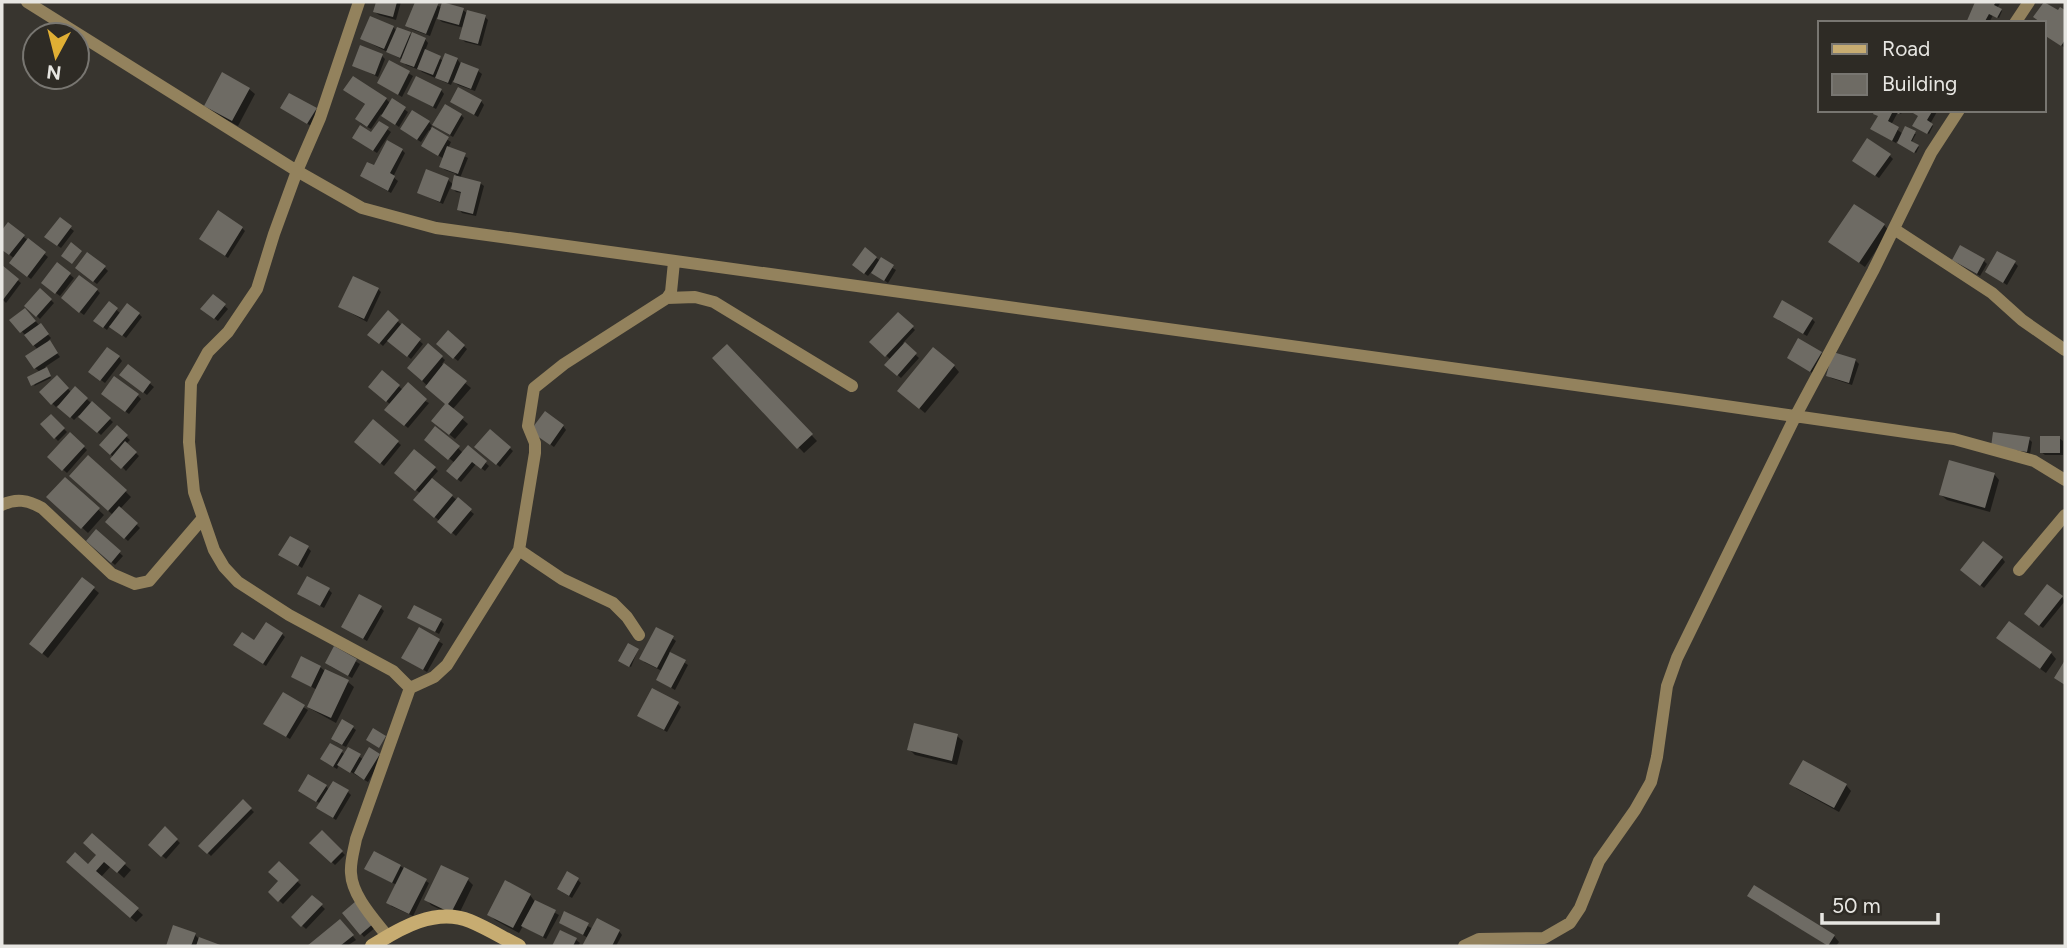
<svg xmlns="http://www.w3.org/2000/svg" width="2067" height="948" font-family="Figtree,sans-serif">
<style>
.shadow{fill:#0007}
.building{fill:#6e6b64}
.lines{fill:none;stroke-linecap:round;stroke-linejoin:round}
.street{stroke:#93825d;stroke-width:12}
.secondary{stroke:#c7ac71;stroke-width:14}
</style>
<rect width="100%" height="100%" fill="#38352f"/>
<!-- shadow -->
<path class="shadow" d="M378,2h23l-5,18 -17,-5 -4,-3z
M417,2h15l10,6 21,2 5,4 17,3 3,3 -7,26 -16,-4 -4,-4 3,-10 -22,-6 -5,-5 -7,19 -19,-7 -4,-4z
M1978,2h23l-4,6 5,3 -3,7 -6,-3 -4,8h-22z
M2060,9l5,4v35l-21,-14z
M393,27l4,4 28,8 3,4 -3,8 19,10 13,-2 3,4 18,8 4,3 -7,17 -17,-6 -5,-5 -2,5 -29,-13 -4,-4 -1,1 -11,-4 -3,-5 -41,-21z
M382,56l3,3 -7,18 -24,-12z
M390,62l23,14 -11,21 -23,-14z
M249,89l6,5 -17,32 -26,-14 -6,-6z
M441,90l3,4 -8,15 -27,-15z
M349,93l37,6 5,5 2,-3 15,11 -9,15 -18,-13 -10,15 -11,-6 6,-18z
M481,101l3,4 -6,12 -26,-15z
M282,108l33,2 4,3 -8,13z
M1877,110h26l-2,4 -3,-2 -7,13 12,9h13l-5,9 8,4 -3,6 -19,-12 -1,2 -20,-11 3,-15z
M1911,110h27l-8,14 3,2 -4,8 -13,-7 4,-11z
M461,115l3,3 -11,19 -15,-9z
M429,122l3,4 -2,2 21,14 -3,6 20,10 -8,20 20,5 4,3 -8,30 -14,-3 -3,-4 4,-16 -7,-1 -5,-6 -8,18 -24,-11 8,-21 21,8 6,5 2,-11 -11,-4 -4,-4 3,-7 -21,-13 9,-14 -3,-2 -8,12 -16,-10z
M387,129l4,3 -14,21 -19,-12z
M402,150l3,3 -12,24 5,4 -7,12 -25,-14 8,-11z
M1889,155l4,4 -14,19 -21,-14z
M60,220l14,11 -13,17 -11,-8z
M8,224l40,33 -17,22 -16,-12v-8l-13,-10v-16z
M1884,225l5,6 -24,36 -35,-25z
M242,228l3,3 -17,27 -23,-16z
M876,258l20,12 -8,13 -16,-12 -4,5 -11,-8z
M1984,261l3,3 -7,12 -23,-13z
M2014,262l4,4 -11,19 -20,-13z
M57,264l17,14 -14,18 -14,-10z
M104,267l4,4 -11,13 -17,-13z
M3,268l18,15 -15,20 -4,-4z
M378,289l3,3 -14,30 -27,-15z
M40,290l14,13 -14,16 -14,-14z
M97,290l3,3 -16,22 -18,-13z
M213,296l15,13 -10,12 -12,-9z
M109,303l12,11h18l3,3 -16,21 -16,-13 -3,5 -8,-6z
M28,313l23,25 -3,3 12,16 -15,10 6,11 -17,8 6,-14 -5,-4 3,-18 -26,-30z
M388,313l35,31 -12,15 -22,-20 -6,7 -13,-12z
M898,314l17,16 -12,13 16,15 -18,20 -14,-13 4,-5 -19,-18z
M1812,319l3,3 -8,14 -29,-16z
M448,332l19,17 -9,12 -17,-14z
M428,345l17,15 -3,4 29,24 -19,22 16,14 -13,15 -16,-13 8,-21 -38,-37z
M727,346l90,95 -13,12 -89,-95z
M1821,353l3,3 -10,18 -25,-16z
M119,357l3,4 -17,22 -11,-8z
M1855,360l4,4 -7,21 -21,-7 -3,-3z
M128,366l26,21 -7,8 -22,-17z
M954,366l5,6 -34,41 -20,-17z
M382,372l21,18 26,13 -21,25 -18,-15 1,-8 -21,-18z
M57,377l15,16 3,-4 38,33 -12,13 -22,-20 -5,5 -16,-15 -2,2 -15,-15z
M137,395l4,4 -12,15 -23,-17z
M51,416l16,16 -9,9 -16,-17z
M373,422l28,23 -17,21 -28,-24z
M563,426l3,4 -12,17 -18,-13z
M117,428l13,12 -4,4 13,12 -13,15 -24,-26z
M490,431l23,20 -13,16 -20,-17z
M70,434l17,16 -20,23 -18,-16z
M2059,438l4,3v14h-18l-4,-3z
M2029,439l3,3 -2,12 -34,-5z
M430,443l28,5 5,5 5,-6 21,19 -4,5 -9,-7 -15,18 -13,-11 7,-8z
M435,468l3,3 -7,8 43,35 -18,22 -40,-36 5,-6 -22,-18z
M1994,474l5,6 -9,32 -43,-12 -6,-5z
M65,479l39,36 -16,18 -39,-36z
M76,482l49,9 6,6 -11,12 20,19 -12,13 -21,-19 6,-7z
M96,532l27,24 -8,9 -27,-24z
M308,548l3,3 -9,17 -21,-13z
M2002,558l3,4 -21,26 -18,-15z
M93,588l6,5 -51,65 -11,-9z
M329,590l3,3 -8,15 -21,-11z
M2062,597l3,4 -22,27 -14,-10z
M381,608l3,3 -17,30 -24,-14z
M409,618l32,3 3,3 -5,10z
M419,629l24,15 -16,28 -24,-14z
M282,634l3,3 -19,29 -27,-18z
M672,638l4,3 -7,12 19,12 -13,25 -17,-10 4,-9 -18,-9z
M2004,643l47,10 5,6 -10,14z
M335,649l25,15 -8,14 -22,-12z
M638,650l-7,17 -9,-5z
M320,667l6,5 22,10 6,5 -18,36 -27,-15 8,-18 -24,-14z
M283,694l25,16 -18,29 -21,-12z
M678,704l3,3 -14,25 -28,-16z
M352,727l4,3 -10,17 -10,-5z
M957,736l6,5 -6,24 -42,-10 -6,-6z
M349,749l15,11 15,-5 3,3 -14,24 -29,-17 -2,4 -12,-7 17,-10 3,3z
M1792,784l54,1 5,6 -12,21 -42,-23z
M326,786l3,4 19,2 3,3 -15,25 -14,-9 -1,-7 -17,-10z
M243,802l11,10 -43,44 -10,-10z
M165,829l15,14 -14,16 -16,-14z
M322,832l23,23 -10,10 -23,-22z
M92,836l39,34 -7,8 -13,-12 -10,11 42,38 -7,7 -63,-55 15,-1 10,-11z
M279,864l22,21 -18,19 -13,-12 10,-11z
M400,866l29,17 -16,33 -22,-10 6,-21 -27,-13z
M468,880l5,5 -16,33 -26,-13 -5,-6z
M578,880l3,3 -9,15 -10,-6z
M530,895l5,7 24,13 -13,24 -23,-13 -4,7 -24,-13 -5,-5z
M1750,896l84,40 5,6 -3,4h-8z
M312,897l13,12 -19,20 -13,-12z
M344,913l32,14 -12,10z
M565,913l28,16 26,2 3,4 -6,11h-32l4,-8 -27,-16z
M340,921l16,19 -9,6h-37z
M174,928l21,7 5,5 19,6h-52z
M561,932l15,8 4,3 -2,3h-24z"/>
<!-- building -->
<path class="building" d="M376,2h21l-4,15 -20,-5z
M415,2h24l-13,32 -21,-8z
M442,2l22,6 -5,17 -22,-6z
M1975,2h21l-2,3 8,4 -5,9 -8,-4 -5,9h-18z
M2044,2l14,8 2,-3 5,3v30l-4,6 -17,-11 2,-9 -13,-9z
M467,10l19,5 -8,29 -19,-5z
M370,16l24,10 -10,23 -24,-10z
M397,27l14,5 -11,26 -14,-6z
M412,32l14,6 -12,29 -14,-5z
M360,45l23,9 -8,21 -23,-9z
M425,49l16,7 -8,19 -16,-6z
M445,53l13,5 -10,25 -13,-5z
M389,60l21,11 -12,24 -21,-12z
M461,62l18,7 -8,20 -18,-7z
M222,72l28,16 -18,33 -28,-15z
M353,76l34,22 -20,29 -12,-8 10,-15 -22,-14z
M416,76l26,13 -9,18 -26,-13z
M458,87l24,13 -8,15 -24,-13z
M289,93l28,15 -10,16 -27,-16z
M392,98l14,9 -11,18 -14,-9z
M445,104l17,10 -12,21 -18,-10z
M412,110l18,11 -13,19 -17,-11z
M1875,110h26l-2,4 -6,-3 -5,10 11,6 -7,14 -22,-12 8,-13 -5,-2z
M1908,110h25l-6,10 6,4 -6,10 -15,-8 6,-10z
M379,121l10,6 -16,24 -21,-13 8,-13 11,7z
M1905,126l11,5 -5,10 8,4 -5,8 -17,-10z
M432,127l17,10 -11,19 -17,-10z
M1867,138l24,16 -16,22 -23,-15z
M387,140l16,9 -13,24 5,3 -7,15 -28,-15 7,-14 7,3z
M447,146l19,7 -8,21 -19,-7z
M426,169l23,9 -9,24 -23,-9z
M454,175l27,7 -8,32 -16,-4 4,-18 -10,-3z
M1854,204l31,20 -26,39 -31,-21z
M218,210l25,17 -18,29 -26,-17z
M60,217l12,9 -15,20 -13,-9z
M8,222l17,13 -16,20 -7,-5v-20z
M28,238l18,14 -19,25 -18,-14z
M71,242l11,9 -10,13 -11,-8z
M1960,245l25,14 -8,15 -25,-14z
M865,247l12,10 -13,17 -12,-9z
M1997,251l19,10 -13,22 -18,-11z
M87,252l19,14 -13,16 -18,-14z
M881,257l13,8 -10,16 -13,-8z
M57,262l14,11 -16,21 -14,-11z
M2,265l17,14 -17,22z
M79,275l19,14 -19,24 -18,-15z
M353,276l26,12 -15,31 -26,-12z
M40,288l12,11 -16,18 -12,-11z
M213,294l13,10 -12,15 -14,-10z
M1782,300l31,18 -10,16 -30,-17z
M109,301l9,7 -15,20 -10,-7z
M127,303l13,10 -18,23 -13,-9z
M25,308l11,13 -16,12 -11,-13z
M388,310l11,10 -20,24 -12,-9z
M898,312l16,14 -29,31 -16,-15z
M41,323l8,11 -16,12 -9,-11z
M402,323l19,16 -14,18 -20,-16z
M448,330l17,15 -12,14 -17,-15z
M1798,338l24,14 -12,20 -23,-14z
M50,340l8,13 -24,16 -9,-13z
M905,342l12,11 -20,23 -13,-11z
M428,343l15,13 -21,25 -15,-13z
M727,344l86,90 -16,15 -85,-91z
M107,347l13,9 -20,25 -12,-9z
M933,347l22,18 -36,44 -22,-18z
M1833,352l23,7 -7,24 -23,-7z
M444,363l23,18 -19,23 16,13 -15,18 -18,-14 14,-17 -20,-17z
M128,364l23,18 -8,11 -24,-18z
M47,367l4,9 -20,10 -4,-9z
M382,370l18,15 -14,17 -18,-15z
M57,375l12,13 -18,17 -12,-13z
M114,376l25,18 -14,18 -24,-18z
M408,382l19,17 -23,27 -20,-16z
M75,386l13,12 -18,20 -13,-11z
M92,401l19,17 -14,15 -19,-16z
M545,411l19,14 -14,20 -20,-14z
M51,414l14,14 -11,11 -14,-15z
M373,419l26,22 -19,23 -26,-22z
M117,425l11,10 -18,20 -11,-10z
M435,426l25,20 -12,14 -24,-20z
M490,429l21,18 -15,18 -22,-18z
M70,432l15,14 -23,25 -15,-14z
M1993,432l37,5 -3,15 -36,-5z
M2040,436h20v17h-20z
M125,441l12,11 -16,17 -11,-10z
M468,445l19,16 -6,8 -9,-7 -15,18 -11,-9z
M414,449l22,18 -21,24 -21,-18z
M88,455l39,35 -19,21 -39,-35z
M1949,460l46,13 -10,35 -46,-13z
M65,477l35,31 -19,21 -35,-32z
M432,478l21,17 -19,23 -21,-18z
M458,497l14,12 -21,25 -14,-12z
M119,506l19,17 -14,16 -19,-17z
M96,529l25,22 -10,12 -25,-22z
M290,536l19,10 -11,20 -20,-11z
M1983,541l20,16 -23,29 -20,-16z
M307,576l23,12 -10,18 -23,-12z
M82,577l13,10 -53,67 -13,-10z
M2047,584l16,12 -24,30 -15,-12z
M359,594l23,12 -19,33 -22,-12z
M414,605l28,14 -7,13 -28,-14z
M2009,621l43,31 -12,17 -44,-31z
M266,622l17,11 -20,31 -30,-19 9,-13 12,8z
M419,627l21,12 -17,31 -22,-12z
M656,627l18,9 -17,32 -18,-9z
M628,643l11,6 -10,18 -11,-6z
M334,646l23,13 -9,17 -23,-13z
M670,652l16,8 -15,28 -15,-8z
M301,656l20,10 -10,21 -20,-10z
M2065,660v25l-11,-7z
M325,669l24,11 -18,38 -24,-11z
M652,688l27,14 -15,28 -27,-14z
M283,692l22,13 -19,32 -23,-13z
M342,719l12,7 -12,19 -11,-6z
M914,723l44,11 -6,27 -45,-11z
M373,728l13,8 -7,12 -13,-8z
M330,743l13,7 -10,17 -13,-8z
M348,747l13,7 -11,19 -13,-8z
M369,747l11,7 -16,26 -10,-7z
M1803,760l44,24 -13,24 -45,-24z
M308,774l19,11 -11,17 -18,-11z
M333,781l16,9 -16,28 -17,-10z
M243,799l9,9 -45,46 -9,-8z
M165,826l13,13 -17,18 -13,-12z
M322,830l21,21 -12,12 -22,-20z
M92,833l34,30 -9,10 -13,-11 -8,9 43,37 -9,10 -64,-56 9,-10 13,12 8,-9 -13,-12z
M374,851l27,14 -9,18 -28,-14z
M279,861l20,19 -21,22 -10,-10 10,-11 -10,-9z
M441,865l28,13 -18,35 -27,-13z
M404,867l23,12 -18,35 -23,-11z
M567,871l12,7 -10,18 -12,-7z
M505,880l26,14 -18,34 -26,-13z
M1754,885l81,50 -7,11 -81,-50z
M312,895l11,9 -22,23 -10,-10z
M535,900l21,10 -13,27 -22,-11z
M356,901l18,22 -14,12 -18,-22z
M564,911l25,12 -6,12 -24,-12z
M597,918l23,12 -8,16h-30z
M340,919l14,16 -14,11h-33z
M173,925l23,8 -5,13h-25z
M560,930l17,8 -4,8h-21z
M199,937l24,9h-27z"/>
<g class="lines">
<!-- street -->
<path class="street" d="M27,2l270,169 65,37 74,20 1248,172 270,39 80,22 31,19
M359,2l-39,116 -23,53 -23,63 -17,55 -29,43 -20,20 -17,31 -2,59 5,50 20,58 10,17 14,15 51,33 104,56 17,17 -54,151c-2,11 -6,23 -5,34 1,23 23,46 37,64
M2015,23l14,-21
M1894,229l98,64 30,27 43,30
M667,298l28,-1 19,5 138,84
M2,505c14,-7 26,-5 40,3l70,66 23,10 14,-3 54,-63
M519,550l43,29 51,24 14,14 12,18
M2019,570l46,-55
M410,688l24,-11 13,-12 72,-115 16,-97v-10l-7,-17 6,-38 30,-24 103,-66 4,-6 3,-30
M1464,946l15,-7 65,-1 26,-15 10,-15 19,-47 36,-51 16,-28 6,-25 10,-71 10,-28 118,-241 78,-146 58,-118 28,-43"/>
<!-- secondary -->
<path class="secondary" d="M372,946c28,-18 64,-39 98,-25 17,7 33,17 49,25"/>
</g>
<!-- border -->
<rect width="2067" height="948" fill="none" stroke="#e7e6e2" stroke-width="7"/>
<!-- legend -->
<rect x="1818" y="21" width="228" height="91" fill="#2e2b25" stroke="#787671" stroke-width="2"/>
<rect x="1832" y="44" width="35" height="10" fill="#c7ac71" stroke="#787671" stroke-width="2"/>
<text x="1882" y="56" font-size="21" fill="#e7e6e2">Road</text>
<rect x="1832" y="74" width="35" height="21" fill="#6e6b64" stroke="#787671" stroke-width="2"/>
<text x="1882" y="91" font-size="21" fill="#e7e6e2">Building</text>
<!-- north arrow -->
<g transform="translate(56 56) rotate(187)"><circle r="33" fill="#2e2b25" stroke="#787671" stroke-width="2"/>
<path d="M0-5L12 26L0 18L-12 26Z" fill="#e0af34"/>
<text y="-10" font-size="19" font-weight="bold" text-anchor="middle" fill="#e7e6e2">N</text>
</g>
<!-- scale -->
<path d="M1822 913v10h116v-10" fill="none" stroke="#e7e6e2" stroke-width="3.5"/>
<text x="1832" y="913" font-size="21" fill="#e7e6e2" stroke="#2e2b25" stroke-width="5" paint-order="stroke">50 m</text>
</svg>
